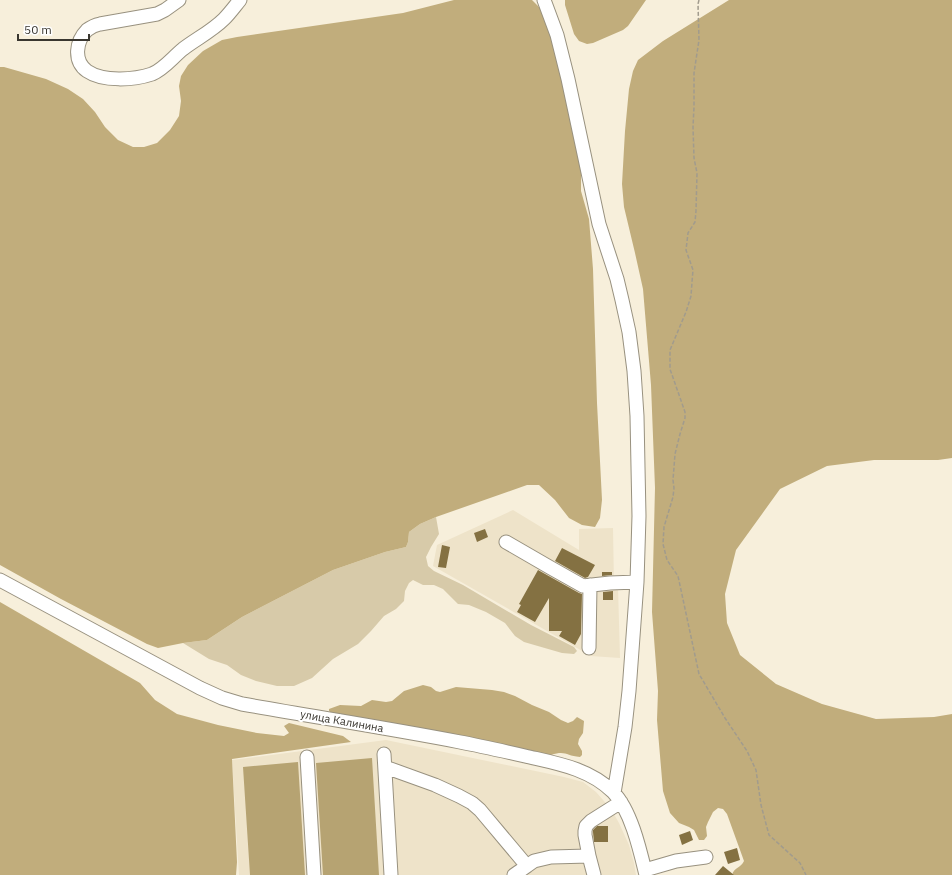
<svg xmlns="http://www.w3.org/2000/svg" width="952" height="875" font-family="'IBM Plex Sans',sans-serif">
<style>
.built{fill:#eee3c9}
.green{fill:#d7caa9}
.forest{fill:#c1ad7c}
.water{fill:#b6a372}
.building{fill:#847142}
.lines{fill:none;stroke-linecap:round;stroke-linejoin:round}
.minor-casing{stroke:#98917f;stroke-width:15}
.path{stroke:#a19b8d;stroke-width:1.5;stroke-dasharray:4 2;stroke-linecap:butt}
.minor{stroke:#fff;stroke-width:13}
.labels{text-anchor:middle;stroke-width:4;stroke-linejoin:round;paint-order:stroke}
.street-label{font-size:11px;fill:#39362f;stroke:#fff}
</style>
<rect width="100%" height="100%" fill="#f7efdb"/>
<!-- built -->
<path class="built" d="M513,510l66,40v-21l34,-1 1,58 4,1 2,71 -29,-2 -158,-90 4,-21z
M386,740l178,37 19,5 13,10 15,17 8,14 10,22 5,18 2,12h-397l-7,-115z"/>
<!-- green -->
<path class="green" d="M436,517l3,17 -8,13 -5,10 2,9 6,5 29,14 68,40 43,22 3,4 -3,3 -12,-1 -38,-11 -9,-6 -10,-13 -19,-11 -17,-7 -11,-1 -15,-15 -9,-4h-11l-10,-5 -4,3 -4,8 -1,10 -8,8 -12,7 -13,15 -13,13 -25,15 -21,19 -18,8h-17l-21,-5 -15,-6 -14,-10 -18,-6 -26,-16 24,-3 35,-23 91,-47 52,-18 21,-5 2,-5 1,-10 11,-8z"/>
<!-- forest -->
<path class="forest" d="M454,0h78l8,8 6,11 12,45 23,103v24l8,28 4,50 4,134 5,97 -2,18 -5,9 -13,-2 -13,-7 -14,-18 -16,-15h-12l-91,32 -16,7 -11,8 -1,10 -2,5 -21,5 -52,18 -91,47 -35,23 -24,3 -25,5 -11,-4 -86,-45 -61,-34v-498h4l42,12 22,10 15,10 12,13 10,15 13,13 15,7h11l13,-4 13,-13 9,-14 2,-15 -2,-15 2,-10 7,-11 15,-14 19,-11 15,-3 166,-24z
M565,0h81l-18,26 -5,4 -30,13 -6,1 -8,-3 -5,-7 -9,-29z
M729,0h223v458l-14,2h-64l-47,6 -47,23 -44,61 -11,44 2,29 13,32 36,29 46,20 54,15 58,-2 18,-3v161h-220c2,-8 9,-7 12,-14l-17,-47 -4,-5 -5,-1 -5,4 -5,10 -2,5 1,9 -3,4h-5l-5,-10 -5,-3 -10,-4 -9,-10 -7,-22 -6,-71 1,-29 -6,-79 3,-124 -4,-103 -8,-96 -8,-36 -11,-46 -2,-23 3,-53 4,-42 4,-18 5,-11 25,-19z
M0,602l140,81 15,17 22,14 41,11 39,8 27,3 5,-3 -5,-7 5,-3 54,13 8,6 -119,17 5,103 -1,13h-236z
M423,685l8,2 5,4 4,1 16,-5 36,3 12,2 11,4 17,9 17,7 12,8 7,3 5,-2 4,-4 7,4 -1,12 -4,6 -1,5 4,7v4l-2,2c-14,-1 -14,-7 -29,-2l-218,-41 -4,-3v-2l11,-4 21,1 11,-6 14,2 6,-1 12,-10z"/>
<!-- water -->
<path class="water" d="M372,758l7,117h-56l-7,-112z
M298,762l7,113h-55l-7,-108z"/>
<!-- building -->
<path class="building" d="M485,529l3,8 -11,5 -3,-9z
M442,545l8,2 -4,21 -8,-1z
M562,548l33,17 -7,12 -3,1 -30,-17z
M538,570l41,23 3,1 -1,40 -6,11 -16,-9 3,-5h-13v-33l-14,24 -18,-10 4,-7 -2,-1z
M602,572h10v3l-10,1z
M613,591v9h-10v-8z
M597,826h11v16h-14l-1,-10v-2z
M690,831l3,9 -11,5 -3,-10z
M737,848l3,12 -12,4 -4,-12z
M723,866l11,9h-19z"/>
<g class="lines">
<!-- minor casing -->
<g class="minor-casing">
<path id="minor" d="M179,0l-14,10 -8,4 -57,10c-5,1 -9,3 -13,6 -11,11 -14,31 0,41 16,11 47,9 65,3 12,-5 20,-16 31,-25 13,-10 29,-18 41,-30 6,-6 11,-13 16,-19
M544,0l13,35 11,44 31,145 18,55 5,21 7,32 5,39 3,45 1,51 1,49 -2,66 -8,109 -4,36 -11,66
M506,542l45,26 32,18 27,-3 27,-1
M0,580l200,108 22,10 20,6c73,13 145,24 218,38 21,4 43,9 65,14 30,7 64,12 88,36 18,18 27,58 33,83
M589,648l1,-63
M384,754l7,121
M307,757l7,118
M385,767l50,18 24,11 13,7 8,7 47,56 7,-5 17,-4 38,-1 -4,-21v-4l1,-5 5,-5 30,-19
M589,856l5,19
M645,870l31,-9 30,-4
M514,875l13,-9"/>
</g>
<!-- path -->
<path class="path" d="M699,0l-1,4 1,36 -5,33v34l-1,20 1,31 3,15 -1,38 -1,11 -7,11 -2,17 7,20 -1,12 -1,14 -5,16 -16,38v19l15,43v6l-5,16 -5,20 -2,26 1,8 -1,9 -9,30 -1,17 4,16 11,16 21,98 26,44 22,33 9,19 5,35 8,30 31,28 6,12"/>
<!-- minor -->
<use href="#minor" class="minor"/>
</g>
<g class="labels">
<!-- street labels -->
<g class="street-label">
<text transform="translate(342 721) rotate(10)" y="4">улица Калинина</text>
</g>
</g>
<!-- scale -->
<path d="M18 34v6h71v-6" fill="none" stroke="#39362f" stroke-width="2"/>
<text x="24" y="34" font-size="12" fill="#39362f" stroke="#ffffff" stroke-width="3" paint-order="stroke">50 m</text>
</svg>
